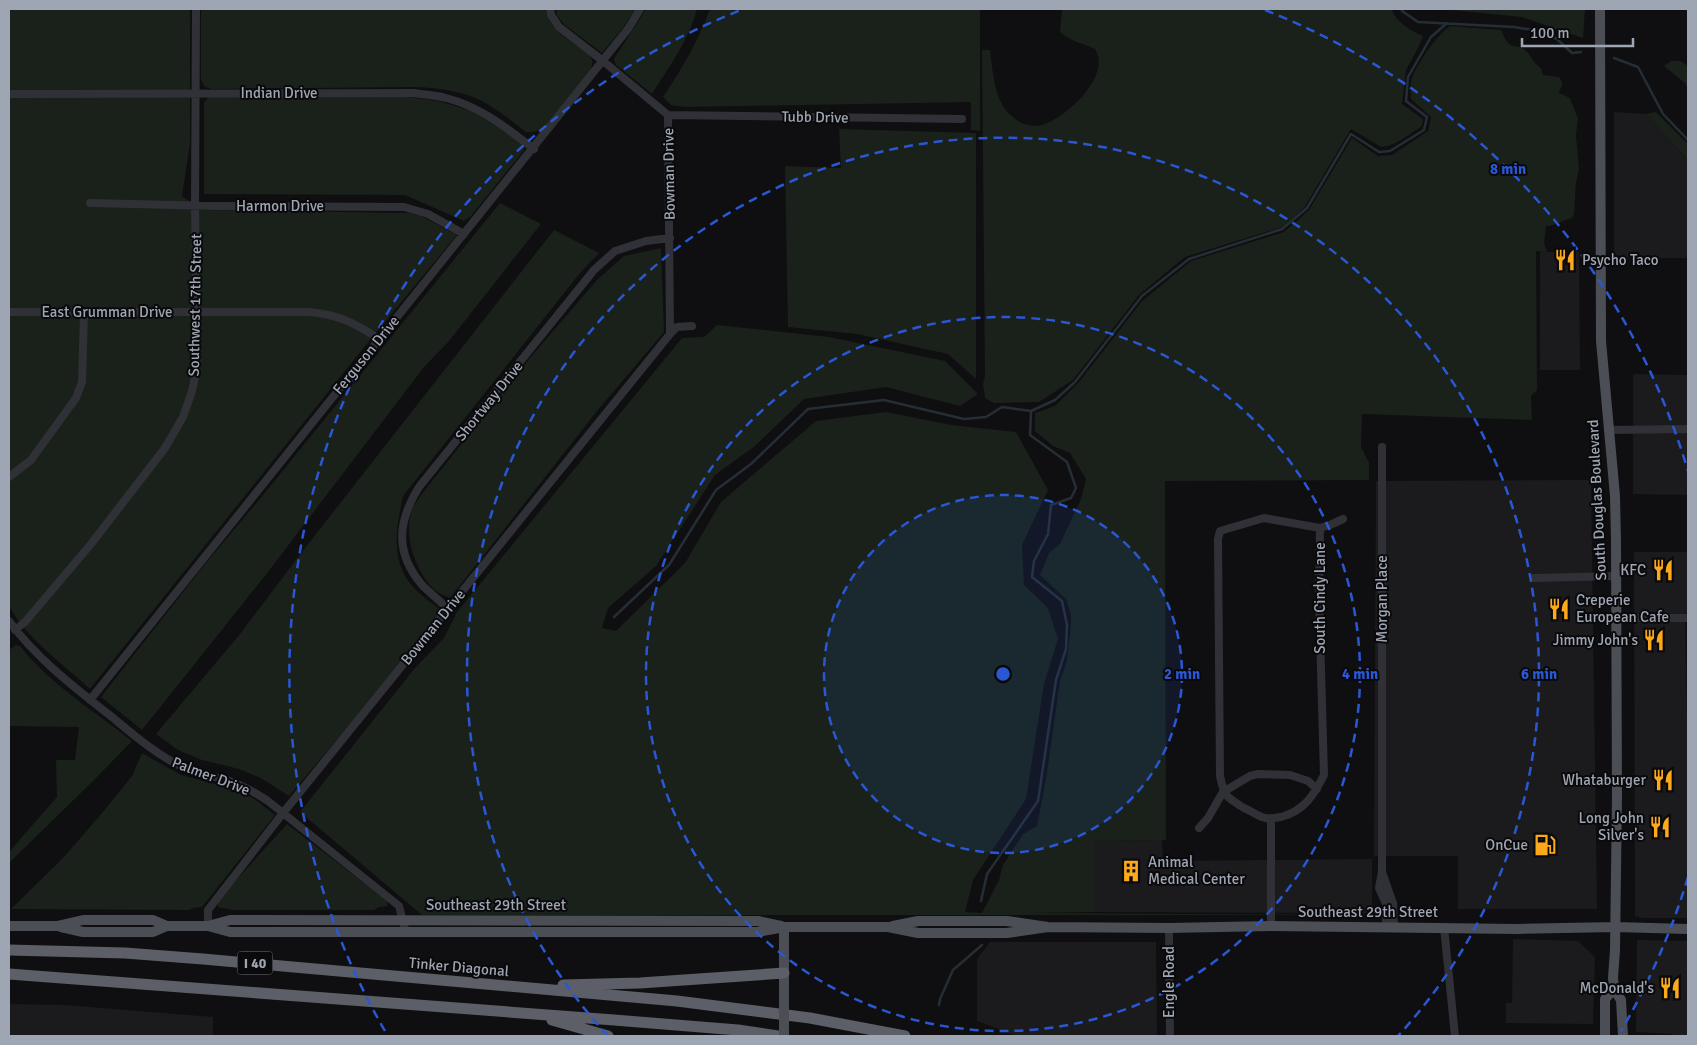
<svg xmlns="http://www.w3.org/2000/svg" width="1697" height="1045" font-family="Signika,sans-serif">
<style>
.built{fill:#1b1b1e}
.green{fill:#19211a}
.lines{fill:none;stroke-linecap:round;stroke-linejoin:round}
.stream{stroke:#252e35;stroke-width:2.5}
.minor{stroke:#303136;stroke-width:8}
.major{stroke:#4c4e55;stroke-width:10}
.highway{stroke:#5c5f67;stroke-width:11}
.major-bridge{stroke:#4c4e55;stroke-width:10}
.ring{fill:none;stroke:#2a57d4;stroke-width:2.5;stroke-dasharray:9 6}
.labels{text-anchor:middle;stroke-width:4;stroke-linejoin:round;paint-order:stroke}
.shield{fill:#0a0a0c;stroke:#727781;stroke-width:1}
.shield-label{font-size:14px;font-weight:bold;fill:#9fa6b3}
.street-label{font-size:15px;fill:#9fa6b3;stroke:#0a0a0c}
.poi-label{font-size:15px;fill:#9fa6b3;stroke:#0a0a0c;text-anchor:end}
.centre{fill:#2a57d4;stroke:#0a0a0c;stroke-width:2.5}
.ring-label{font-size:15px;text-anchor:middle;font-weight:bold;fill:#2a57d4;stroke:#0a0a0c;stroke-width:4;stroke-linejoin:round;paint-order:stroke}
</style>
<rect width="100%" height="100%" fill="#0f0f11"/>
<!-- built -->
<path class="built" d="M1614,112l32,2 42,46v98h-74z
M1540,252h39l1,118h-40z
M1633,374l55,1v120l-55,-1z
M1591,480l6,429h-139v-53h-84l2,-375z
M1634,552h54v61h-3l3,150v155h-47l-6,-2z
M1162,840l1,21 209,-2v54l-278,-1v-71z
M1513,939l65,2 17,16 -2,67 -87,-1v-20h6z
M1637,940l51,1v95h-15l-1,-2 -36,-2z
M990,942h166l1,94h-140l-40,-15v-62z
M9,1004l55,1 149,12v19h-204z"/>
<!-- green -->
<path class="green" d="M9,9h181v134l-8,53 20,14 206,3 13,3 36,19 -88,106 -279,348c-28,-26 -63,-50 -81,-83z
M201,9h344c5,22 26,32 43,45 5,5 5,8 3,15l-47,59 -11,4h-7c-12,-9 -24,-19 -37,-27 -22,-14 -50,-17 -75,-18l-202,2 -7,-2 -4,-7z
M556,9h79l-12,19 -21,25 -37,-28 -8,-9z
M646,9h51c-8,31 -28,58 -45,85l-36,-29 -2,-6z
M710,9h270v122l-9,-1v-28l-286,5 -14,-2 -8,-8c19,-28 35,-56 47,-88z
M1062,9h330c3,13 20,22 31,27l-5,12 -12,22 -4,34 21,15 -1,7c-13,8 -26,20 -41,21l-30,-18 -47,79 -22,19 -97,30 -46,38 -66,85 -34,22 -45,1 -9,-5 -2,-14 2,-8 -3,-326h8c2,17 4,41 13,56 7,12 24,23 39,19 24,-7 70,-49 53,-76 -12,-6 -24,-7 -35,-17z
M1441,9h144l-2,29 -61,-21z
M1450,26l51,4c3,6 5,14 12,16 5,1 8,0 12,4 7,5 6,12 16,18l2,7 16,2c7,9 1,8 0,16l11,5 8,21 -2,16 3,35 -3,12 -2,32 -2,4c-9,2 -17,8 -26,8l-2,17 3,9 -11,-1 1,139 -6,6 1,24 -170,-6 -1,33 8,16v17l-204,1 1,359 -72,1v71l-63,1 341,2h-950l-122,-103 115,-144 29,-30 13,-26 225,-274 22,-1 13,-12 112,12 116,24 33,33 -18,12 -74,-19 -82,12 -49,47 -40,29 -59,91 -48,42 -6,20 14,3 69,-68 36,-61 95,-81 70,-9 65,13 65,7 32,58 -26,55 2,40 24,23 10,31 -14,45 -18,115 -53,81 -8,32 17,1 17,-33 4,-15 20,-31 14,-8 9,-47 14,-99 7,-19 4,-37v-9l-5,-16 -26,-24 9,-22 11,-9 21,-45 5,-20 -16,-26 -17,-7 -18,-15v-18l20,-7 24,-24 63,-81 49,-40 93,-29 25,-22 43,-72 26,18 14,-1 36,-24 3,-14 -20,-18c0,-6 -1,-12 0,-17 2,-13 27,-49 39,-56z
M1671,61h9l8,5v23l-3,-6 -21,-17z
M209,97h197l33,4 35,11 49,31 1,7 -53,66 -7,5 -59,-26 -201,-1v-92z
M1656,112l32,32v16l-42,-46z
M839,129l137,4v246l-28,-25 -91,-20 -69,-7 -3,-161 56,2z
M500,203l41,21 -92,117 -25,26 -156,205 -126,158 -41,-33 104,-133 54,-64z
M554,230l45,23 -19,20 -177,223c-6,28 -12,58 4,83 9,14 25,24 38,34l-156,183 -28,-18 -22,-9 -37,-9 -24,-10 -22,-16 84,-100 65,-86z
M661,248l3,84 -67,79 -147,187c-3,-1 -7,-3 -11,-5 -22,-15 -38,-60 -26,-85 2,-5 6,-9 8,-13l108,-136 68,-79 27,-24z
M16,645l4,1c30,38 74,65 112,95l-39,40 -84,82v-11l48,-55 -1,-37h19l4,-33 -70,-1v-76z
M142,753l39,22 52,14 20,9 22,17 -73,92 -10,1 -2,2 -179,-1 53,-52 38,-44 30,-37z
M287,824l99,76 2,6 -9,1 -5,3h-141l-15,-3v-6l3,-4z"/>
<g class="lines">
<!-- stream -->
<path class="stream" d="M1401,9l1,2 16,11 96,5 25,4 18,8 15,14 9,-1
M1614,58l24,9 25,47 25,26
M614,617l55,-52 47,-75 35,-26 57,-55 76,-9 80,19 22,-2 16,-10 29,4 24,-11 20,-18 67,-86 47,-37 93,-30 25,-21 44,-74 28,18 11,-1 34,-21 3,-13 -21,-16 2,-24 23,-40 16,-14
M981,901l6,-27 51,-73 18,-121 10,-31 1,-24 -5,-24 -30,-24 2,-16 14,-27 3,-29 20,-7 5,-10 -9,-26 -37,-27 1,-24
M939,1005l1,-6 13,-29 29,-25"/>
<!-- minor -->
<path class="minor" d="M550,9l1,6 8,12 44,34 65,54 2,219
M9,94l405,-1c11,2 22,2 32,5 35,9 59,29 88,51
M668,115l294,4
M90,203l127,3 187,1 24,7 36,20
M9,312h301c29,3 45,11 69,27
M1608,430l80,-1
M1382,447v425l-3,16 7,16v23
M9,477l22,-17 45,-62 6,-16 2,-70
M1320,528l-1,71 5,176c-10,20 -20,36 -43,42 -5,1 -10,2 -16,1 -7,-2 -14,-7 -21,-10 -18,-11 -20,-12 -24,-32l-2,-237 2,-8 44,-13 56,10 10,-3 13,-6
M1534,578l83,-2
M448,609c-8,-8 -18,-16 -26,-24 -28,-33 -24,-64 -3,-98l175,-217 21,-19 31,-10 24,-3
M1617,618h71
M9,621c28,38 66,67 103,96 23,19 45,38 72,51 15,7 32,8 48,14 13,4 25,12 36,19l131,105 7,27
M15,630l10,-8 66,-78 74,-96 18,-31 9,-26 4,-19 1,-24 -2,-143 1,-196
M90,700l538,-671 12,-20
M1199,828l9,-10 15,-26 27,-16 8,-2 32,1 18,6 9,8
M1382,872l11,31 1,24
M208,926v-16l75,-97 387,-479 7,-7 15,-1
M1271,926v-107
M1444,927l11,109
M1169,928l1,108"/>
<!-- major -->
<path class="major" d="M1600,9l1,332 14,155 1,44 1,256 -2,154 -2,28 1,11 7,11 2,36
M9,926h48l26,-6h70l14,6h41l22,-6 528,1 23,5
M208,926l22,6h528l26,-5h104l30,6h89l41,-6
M893,926l25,-5h89l41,6 121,1 102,-2 246,3 98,-2 73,2
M61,927l22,5h70l14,-6
M784,1007v-80
M1605,1036v-37l9,-10"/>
<!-- highway -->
<path class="highway" d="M9,950l116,3 78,6 474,42 133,17 95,18
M9,974l605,46 124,10 40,6
M563,985l77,-2 144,-10
M552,1020l56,16"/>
<!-- major-bridge -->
<path class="major-bridge" d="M784,1036v-29"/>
</g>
<!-- distance rings -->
<circle cx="1003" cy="674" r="179" fill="#2a57d4" fill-opacity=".12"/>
<g class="ring">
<circle cx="1003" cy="674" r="179"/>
<circle cx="1003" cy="674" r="357"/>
<path d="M608 1036A536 536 0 1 1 1398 1036"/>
<path d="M1688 877A714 714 0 0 1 1621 1031M385 1031A714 714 0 0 1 741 10M1265 10A714 714 0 0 1 1688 471"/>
</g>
<!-- icons -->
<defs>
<g id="restaurant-bare" transform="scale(1.725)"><path d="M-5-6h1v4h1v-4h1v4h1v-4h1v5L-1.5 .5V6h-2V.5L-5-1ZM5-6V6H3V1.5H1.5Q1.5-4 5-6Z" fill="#fea91a" stroke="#0a0a0c" stroke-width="2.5" paint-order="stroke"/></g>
<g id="fuel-bare" transform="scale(1.725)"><path d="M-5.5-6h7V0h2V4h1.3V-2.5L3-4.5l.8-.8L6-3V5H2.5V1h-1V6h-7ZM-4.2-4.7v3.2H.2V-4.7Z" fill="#fea91a" stroke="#0a0a0c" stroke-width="2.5" paint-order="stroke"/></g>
<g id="building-bare" transform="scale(1.725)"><path d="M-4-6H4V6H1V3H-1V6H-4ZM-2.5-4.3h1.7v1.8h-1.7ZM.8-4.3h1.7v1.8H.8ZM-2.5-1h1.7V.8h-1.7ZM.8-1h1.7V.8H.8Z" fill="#fea91a" stroke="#0a0a0c" stroke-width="2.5" paint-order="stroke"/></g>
</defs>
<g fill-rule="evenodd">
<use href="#restaurant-bare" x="1565" y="260"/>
<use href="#restaurant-bare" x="1663" y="570"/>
<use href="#restaurant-bare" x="1559" y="609"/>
<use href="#restaurant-bare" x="1654" y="640"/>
<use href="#restaurant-bare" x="1663" y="780"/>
<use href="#restaurant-bare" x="1660" y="827"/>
<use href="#fuel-bare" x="1545" y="845"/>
<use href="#building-bare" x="1131" y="871"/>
<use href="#restaurant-bare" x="1670" y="988"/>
</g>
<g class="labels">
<!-- shield labels -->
<rect class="shield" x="237.5" y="951.5" width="35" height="23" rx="4"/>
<g class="shield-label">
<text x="255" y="968">I 40</text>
</g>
<!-- street labels -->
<g class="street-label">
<text x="279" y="98">Indian Drive</text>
<text transform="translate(815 117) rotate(1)" y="5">Tubb Drive</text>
<text transform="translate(669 174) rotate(-91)" y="5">Bowman Drive</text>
<text x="280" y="211">Harmon Drive</text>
<text transform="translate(195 305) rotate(-89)" y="5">Southwest 17th Street</text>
<text x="107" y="317">East Grumman Drive</text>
<text transform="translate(366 355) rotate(-51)" y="5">Ferguson Drive</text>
<text transform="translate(489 401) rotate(-51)" y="5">Shortway Drive</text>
<text transform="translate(1597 500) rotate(-93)" y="5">South Douglas Boulevard</text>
<text transform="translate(1320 598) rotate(-90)" y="5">South Cindy Lane</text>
<text transform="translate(1382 599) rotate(-90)" y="5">Morgan Place</text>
<text transform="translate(433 627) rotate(-51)" y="5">Bowman Drive</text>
<text transform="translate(211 776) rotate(21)" y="5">Palmer Drive</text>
<text x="496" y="910">Southeast 29th Street</text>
<text x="1368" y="917">Southeast 29th Street</text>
<text transform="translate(459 967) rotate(5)" y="5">Tinker Diagonal</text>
<text transform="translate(1169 982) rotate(-90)" y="5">Engle Road</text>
</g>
<!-- poi labels -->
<g class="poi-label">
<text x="1582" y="265" text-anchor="start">Psycho Taco</text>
<text x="1646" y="575">KFC</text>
<text x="1576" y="605" text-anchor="start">Creperie<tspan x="1576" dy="17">European Cafe</tspan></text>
<text x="1638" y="645">Jimmy John's</text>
<text x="1646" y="785">Whataburger</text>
<text x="1644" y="823">Long John<tspan x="1644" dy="17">Silver's</tspan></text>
<text x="1528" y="850">OnCue</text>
<text x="1148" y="867" text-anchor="start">Animal<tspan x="1148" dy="17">Medical Center</tspan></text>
<text x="1654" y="993">McDonald's</text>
</g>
</g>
<circle cx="1003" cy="674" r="8" class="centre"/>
<g class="ring-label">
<text x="1508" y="174">8 min</text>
<text x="1182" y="679">2 min</text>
<text x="1360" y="679">4 min</text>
<text x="1539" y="679">6 min</text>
</g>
<!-- border -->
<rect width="1697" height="1045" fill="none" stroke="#9fa6b3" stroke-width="20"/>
<!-- scale -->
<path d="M1522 38v8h111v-8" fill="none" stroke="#9fa6b3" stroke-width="2.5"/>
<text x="1530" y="38" font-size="15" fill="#9fa6b3" stroke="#0a0a0c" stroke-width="4" paint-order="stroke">100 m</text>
</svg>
